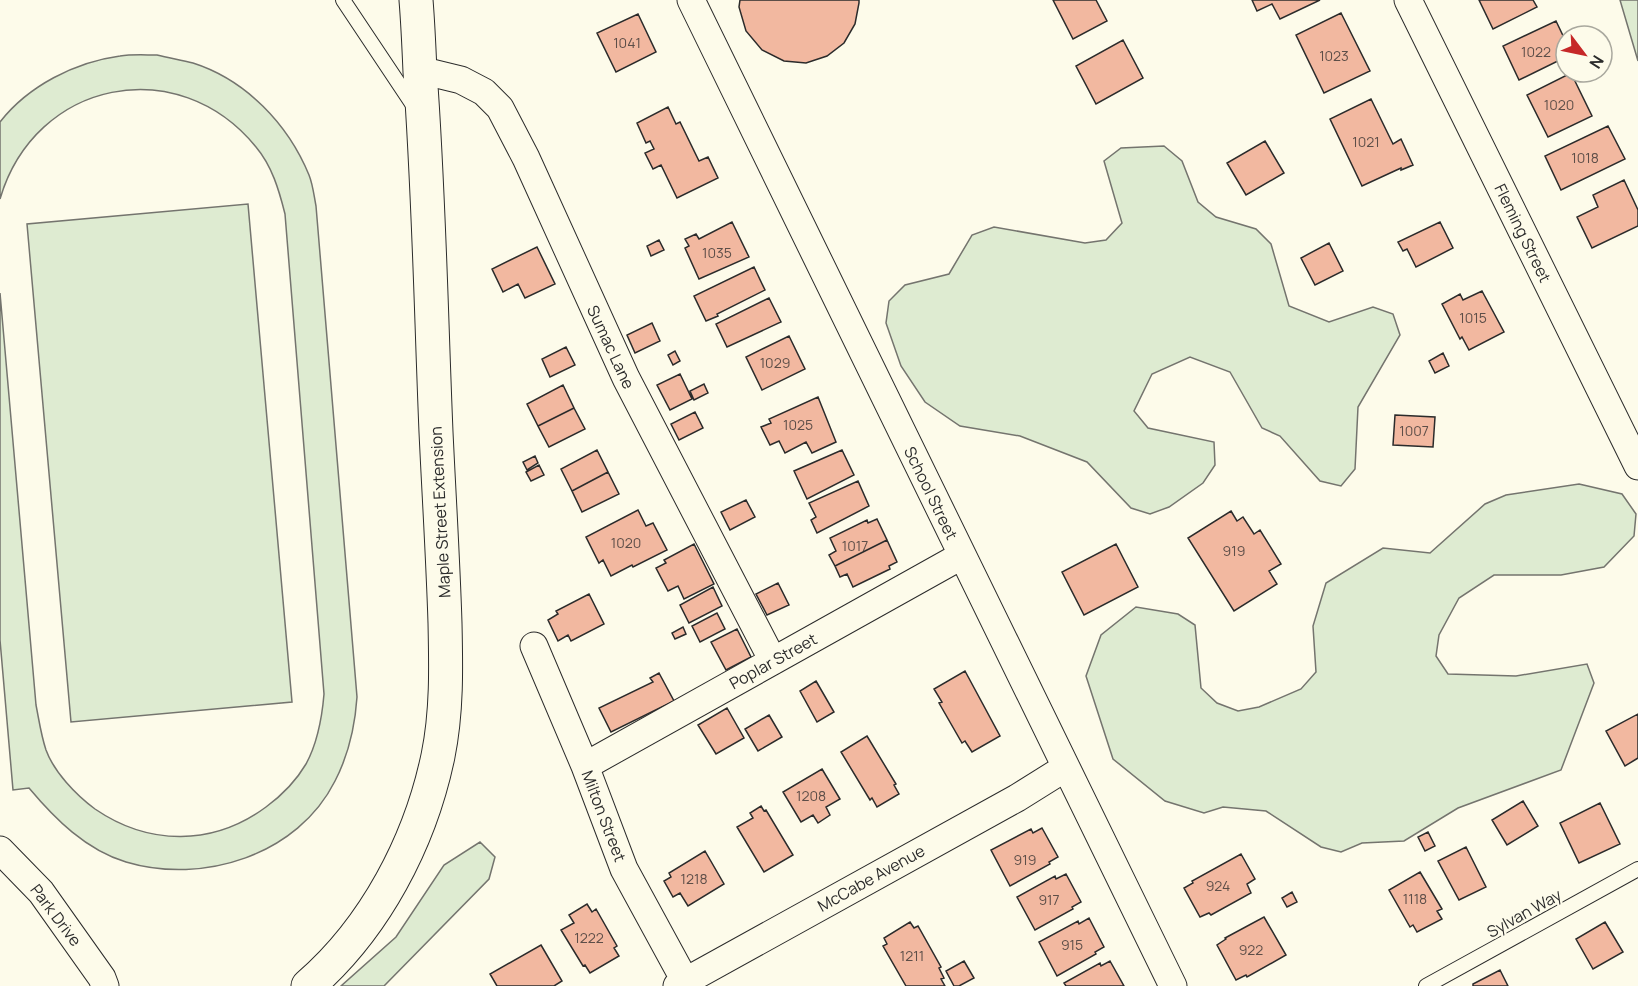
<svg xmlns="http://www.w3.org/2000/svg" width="1638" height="986" font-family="Manrope,sans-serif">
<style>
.green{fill:#deebd1;stroke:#74746e;stroke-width:1.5}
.building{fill:#f2b8a0;stroke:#2b2b2b;stroke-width:1.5}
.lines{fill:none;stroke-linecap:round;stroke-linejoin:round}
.lane-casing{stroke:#2b2b2b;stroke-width:16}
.street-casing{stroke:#2b2b2b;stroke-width:29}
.secondary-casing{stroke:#2b2b2b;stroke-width:35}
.lane{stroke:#fdfbea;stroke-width:14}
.street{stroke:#fdfbea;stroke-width:27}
.secondary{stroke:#fdfbea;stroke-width:33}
.labels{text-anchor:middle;stroke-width:4.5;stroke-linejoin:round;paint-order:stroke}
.number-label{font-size:14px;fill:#5d4e48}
.street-label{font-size:16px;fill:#2b2b2b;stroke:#fdfbea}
</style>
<rect width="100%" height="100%" fill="#fdfbea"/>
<!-- green -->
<path class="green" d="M1620,0h18v61z
M157,55c12,3 24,5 36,8 53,17 95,61 116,112 4,10 5,21 7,31l41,491c-2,30 -8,57 -22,84 -37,74 -132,104 -209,81 -40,-12 -71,-43 -97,-74l-16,2 -13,-150v-347l36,412c3,15 5,30 10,45 8,22 30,45 49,59 54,37 118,37 171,-2 15,-11 30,-26 40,-43 12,-22 16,-46 18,-70l-39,-480c-6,-24 -13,-48 -29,-67 -78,-96 -221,-67 -256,52v-77c28,-36 75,-60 120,-66 12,-2 25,-1 37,-1z
M1164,146l18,15 16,41 18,15 40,12 15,15 18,62 40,16 44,-15 20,7 7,21 -42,72 -3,62 -14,17 -21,-5 -40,-45 -18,-8 -32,-56 -40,-15 -38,17 -18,37 14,17 66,14 1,23 -12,18 -34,24 -19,7 -19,-6 -44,-46 -67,-26 -60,-10 -35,-24 -24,-36 -15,-43 3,-22 16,-16 44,-11 23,-39 22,-8 91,16 21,-3 16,-17 -18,-62 17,-13z
M248,204l44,498 -221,20 -44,-498z
M1579,484l43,10 14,20 -2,22 -30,31 -43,8h-67l-35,23 -20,37 -3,21 12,18 68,2 71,-12 7,19 -33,87 -103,38 -54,33 -42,2 -21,9 -20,-5 -55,-36 -43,-4 -19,6 -39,-12 -52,-42 -27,-83 15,-41 35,-28 42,7 17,11 6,63 16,15 21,8 21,-4 42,-18 15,-17 -3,-46 13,-43 57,-35 47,5 55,-49 21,-9z
M480,842l15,15 -6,22 -105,107h-43l55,-49 48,-72z"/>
<!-- building -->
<path class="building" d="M740,0h119v3l-4,21 -11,19 -17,13 -21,7 -22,-2 -22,-11 -16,-19 -7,-24z
M1053,0h43l11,21 -34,18z
M1252,0h68l-40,19 -8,-15 -15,7z
M1479,0h54l4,7 -44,22z
M1341,13l29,58 -46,22 -28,-58z
M638,14l18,38 -40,20 -19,-39z
M1556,21l10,21v15l-47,23 -16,-34z
M1123,40l20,38 -47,26 -20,-38z
M1571,73l21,43 -44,21 -21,-42z
M1371,99l22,45 8,-5 12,26 -12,5v-2l-39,18 -32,-67z
M668,107l8,17 4,-2 19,39 9,-4 10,21 -41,20 -16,-33 -8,4 -8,-16 9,-4 -4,-8 -4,2 -9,-20z
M1608,126l17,33 -64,31 -16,-34z
M1265,141l19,32 -38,22 -19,-32z
M1624,180l14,30v16l-46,22 -15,-31 21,-10 -5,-12z
M732,222l17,35 -50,22 -14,-31 4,-2 -4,-7 11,-5 3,5z
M1440,222l13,26 -37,19 -9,-18 -4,2 -5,-9z
M659,240l5,10 -13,6 -4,-10z
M1329,243l14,28 -28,14 -14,-27z
M537,247l18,37 -30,14 -7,-14 -15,8 -11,-23z
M754,267l11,23 -48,24 1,2 -12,5 -12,-25z
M1482,291l22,41 -35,18 -7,-13 -2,2 -18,-35 18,-10 3,6z
M769,298l12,24 -54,25 -11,-23z
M652,323l8,18 -25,12 -8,-18z
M789,336l16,33 -43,21 -16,-33z
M566,347l9,18 -25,12 -8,-18z
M675,351l5,10 -7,4 -5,-10z
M1443,353l6,13 -14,7 -6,-12z
M680,374l12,25 -22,11 -13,-25z
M704,384l4,9 -14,7 -4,-9z
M563,385l11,23 -36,18 -11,-22z
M818,397l18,45 -24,11 -6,-11 -21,11 -6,-12 -9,4 -9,-18 10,-4 -2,-4z
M574,408l11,21 -36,18 -11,-21z
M695,412l8,16 -24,12 -8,-16z
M1395,415l40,2 -2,30 -40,-2z
M597,450l11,22 -36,19 -11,-22z
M842,450l12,25 -47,24 -13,-28z
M535,456l3,7 -11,7 -4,-8z
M539,465l5,10 -13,6 -5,-9z
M608,472l11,22 -37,18 -10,-21z
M858,481l11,25 -52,27 -6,-13 5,-3 -7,-14z
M746,500l9,17 -25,13 -9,-18z
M638,510l8,16 7,-3 14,27 -34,17 -1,-2 -21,11 -8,-16 -4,3 -13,-26z
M1231,511l6,10 6,-4 11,17 6,-4 21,34 -12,7 8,13 -43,27 -46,-73z
M877,519l10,21 -52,26 -6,-11 7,-4 -6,-13 37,-18 1,3z
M887,540l10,22 -8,4 1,3 -37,18 -6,-13 -7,3 -5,-11z
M694,544l20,40 -30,15 -6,-13 -10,5 -12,-23 10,-5 -2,-3z
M1116,544l22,43 -54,28 -22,-43z
M778,583l11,22 -22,10 -11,-21z
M713,587l9,19 -33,17 -9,-18z
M589,594l15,30 -33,17 -3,-6 -10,6 -10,-21 10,-6 -2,-3z
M717,613l8,16 -25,13 -8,-16z
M683,627l3,7 -11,5 -3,-6z
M737,629l14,28 -25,13 -15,-28z
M965,671l35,65 -28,16 -7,-11 -3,2 -23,-40 3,-1 -8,-13z
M659,673l15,28 -63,31 -12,-24 54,-26 -3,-4z
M816,681l18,31 -17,10 -17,-31z
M727,708l17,30 -28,16 -18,-29z
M1638,714v44l-13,8 -19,-35z
M769,715l13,22 -24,14 -13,-22z
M867,736l29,48 -2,1 5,9 -22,13 -5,-9 -2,2 -29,-48z
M822,769l18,30 -14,8 4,8 -12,8 -5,-8 -12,7 -18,-30z
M1523,801l15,25 -31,19 -15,-25z
M1600,803l20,41 -41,19 -19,-40z
M761,806l3,5 2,-1 27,45 -29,17 -27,-45 16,-9 -3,-5z
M1042,828l16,29 -9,5 1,2 -40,22 -19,-36 40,-21 2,4z
M1428,832l7,14 -10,5 -7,-14z
M1466,847l20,40 -27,13 -21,-39z
M705,851l19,33 -36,22 -8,-13 -7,4 -9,-16 7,-4 -2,-4z
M1241,854l14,25 -8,5 4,9 -40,22 -2,-2 -9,4 -16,-29 9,-5 -1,-2z
M1420,872l22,37 -5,2 5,8 -25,13 -4,-7 -3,2 -21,-37z
M1066,874l15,28 -9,5 1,2 -38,21 -18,-33 38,-21 1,3z
M1292,892l5,10 -10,5 -5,-9z
M587,904l5,8 4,-3 21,37 -3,2 5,8 -29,17 -5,-8 -2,1 -22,-36 13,-7 -5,-8z
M1264,917l22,38 -39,22 -1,-2 -10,5 -19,-35 9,-6 -1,-1z
M1089,918l15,29 -9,5 1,2 -39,22 -18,-34 39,-21 1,3z
M910,922l4,6 4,-2 23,41 -2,1 5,10 -3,1 4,7h-39l-23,-40 4,-2 -3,-6z
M1605,922l18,30 -30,17 -17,-30z
M541,945l21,36 -8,5h-57l-7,-12z
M964,961l10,17 -15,8h-5l-8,-15z
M1110,961l14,25h-58l-2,-3 36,-20 1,3z
M1500,970l8,16h-35v-2z"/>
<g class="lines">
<!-- lane casing -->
<g class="lane-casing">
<path id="lane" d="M343,0l72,108
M1426,986l212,-117"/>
</g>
<!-- street casing -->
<g class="street-casing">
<path id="street" d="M691,0l482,986
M1408,0l230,466
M420,70l41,10 23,12 16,16 26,50 100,220 147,283
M534,646l51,120 39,103 61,112
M585,766l376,-210
M0,850l41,42 61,86 3,8
M677,986l340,-188 48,-30"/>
</g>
<!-- secondary casing -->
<g class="secondary-casing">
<path id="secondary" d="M308,986c67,-58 112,-144 130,-230 9,-44 8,-89 7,-133 -2,-64 -6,-127 -9,-191 -5,-120 -7,-240 -16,-360 -1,-24 -2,-48 -4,-72"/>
</g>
<!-- lane -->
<use href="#lane" class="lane"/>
<!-- street -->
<use href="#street" class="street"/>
<!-- secondary -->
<use href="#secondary" class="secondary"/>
</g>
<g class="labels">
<!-- number labels -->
<g class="number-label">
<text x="627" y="48">1041</text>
<text x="1536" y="57">1022</text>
<text x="1334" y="61">1023</text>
<text x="1559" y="110">1020</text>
<text x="1366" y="147">1021</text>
<text x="1585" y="163">1018</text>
<text x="717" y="258">1035</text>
<text x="1473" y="323">1015</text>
<text x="775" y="368">1029</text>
<text x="798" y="430">1025</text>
<text x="1414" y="436">1007</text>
<text x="626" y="548">1020</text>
<text x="855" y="551">1017</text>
<text x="1234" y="556">919</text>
<text x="811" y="801">1208</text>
<text x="1025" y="865">919</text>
<text x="694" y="884">1218</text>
<text x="1218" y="891">924</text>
<text x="1415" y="904">1118</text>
<text x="1049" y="905">917</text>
<text x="589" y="943">1222</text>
<text x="1072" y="950">915</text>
<text x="1251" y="955">922</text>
<text x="912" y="961">1211</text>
</g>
<!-- street labels -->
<g class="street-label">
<text transform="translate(1523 233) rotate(64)" y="6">Fleming Street</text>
<text transform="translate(611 347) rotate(65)" y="6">Sumac Lane</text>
<text transform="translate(931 493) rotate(64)" y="6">School Street</text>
<text transform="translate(440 512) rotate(-93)" y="6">Maple Street Extension</text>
<text transform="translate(773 661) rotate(-29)" y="6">Poplar Street</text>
<text transform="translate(604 816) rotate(69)" y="6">Milton Street</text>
<text transform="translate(871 878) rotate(-29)" y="6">McCabe Avenue</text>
<text transform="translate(1524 913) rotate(-29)" y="6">Sylvan Way</text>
<text transform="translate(56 915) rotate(53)" y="6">Park Drive</text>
</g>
</g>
<!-- north arrow -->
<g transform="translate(1584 54) rotate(122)"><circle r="28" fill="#fdfbea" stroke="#a9a89e" stroke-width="1.5"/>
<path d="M0-4.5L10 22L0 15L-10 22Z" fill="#c62828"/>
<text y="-9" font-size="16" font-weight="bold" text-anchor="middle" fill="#2b2b2b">N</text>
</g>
</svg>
